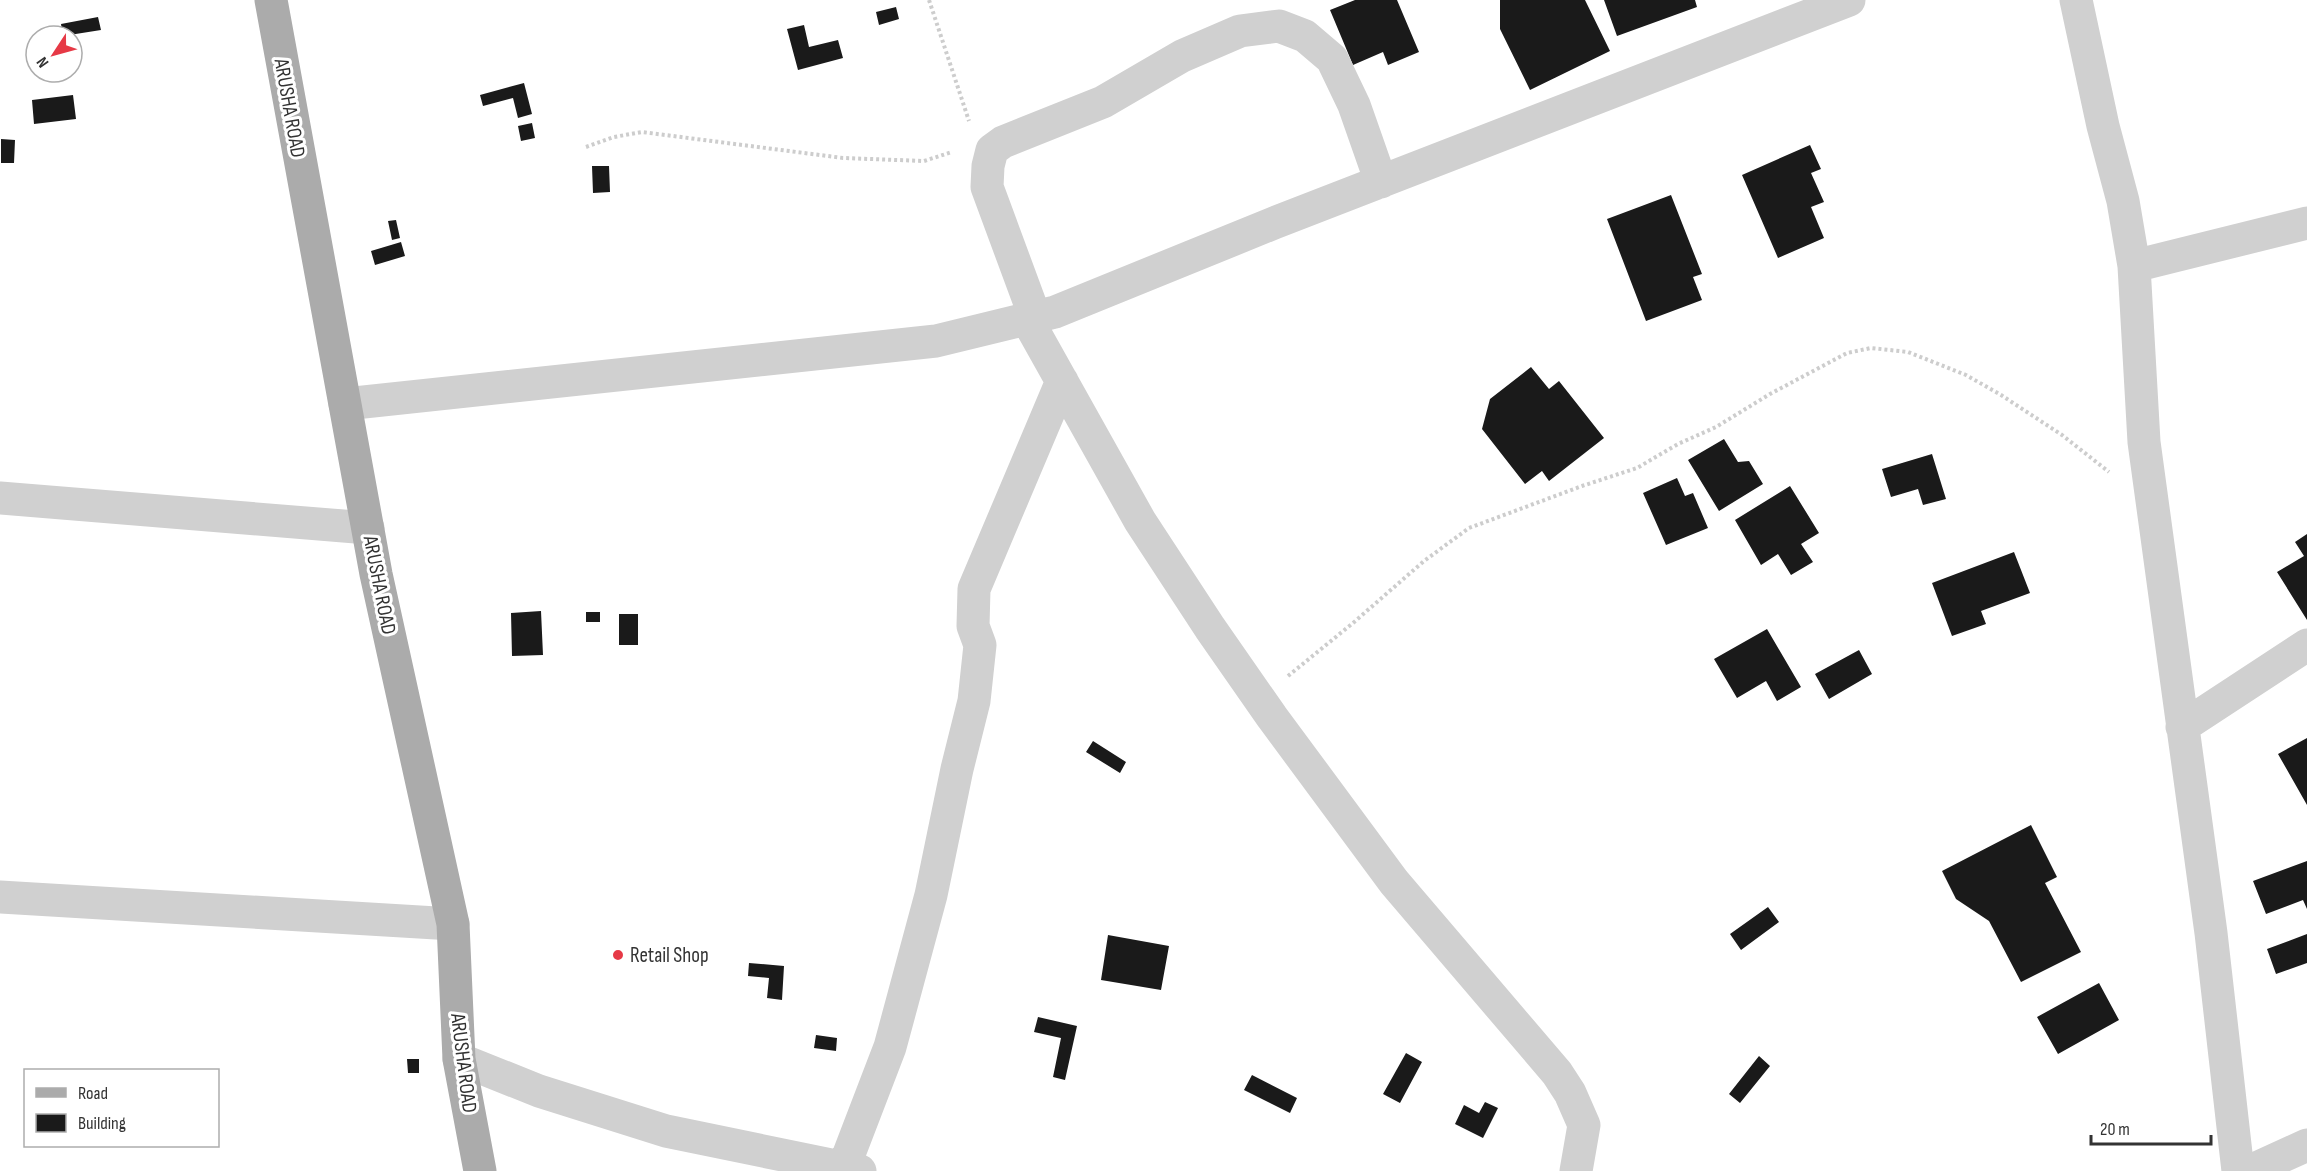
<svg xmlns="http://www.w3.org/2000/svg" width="2307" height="1171" font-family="'Sofia Sans Condensed',sans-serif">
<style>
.building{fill:#1a1a1a}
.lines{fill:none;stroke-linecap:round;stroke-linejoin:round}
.path{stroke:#cdcdcd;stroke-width:4;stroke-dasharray:3 3;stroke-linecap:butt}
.minor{stroke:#d0d0d0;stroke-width:33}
.major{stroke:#ababab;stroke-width:33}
.poi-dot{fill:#e63946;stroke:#fff;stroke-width:2}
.labels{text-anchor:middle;stroke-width:6;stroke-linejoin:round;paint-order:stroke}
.street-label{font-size:21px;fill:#333;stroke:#fff}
.poi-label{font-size:21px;fill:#333;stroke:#fff;text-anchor:start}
</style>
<rect width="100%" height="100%" fill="#fff"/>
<!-- building -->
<path class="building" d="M1355,0h42l22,52 -31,13 -5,-13 -30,13 -23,-55z
M1500,0h85l25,51 -80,39 -30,-61z
M1604,0h91l2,7 -80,29z
M896,7l3,12 -20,6 -3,-13z
M98,17l3,13 -38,6 -2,-12z
M804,25l5,22 29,-7 5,18 -45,12 -11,-41z
M524,83l8,31 -14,4 -5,-20 -30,8 -3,-11z
M73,95l3,24 -42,5 -2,-24z
M532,123l3,15 -14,3 -3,-15z
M1,139l14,1 -1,23h-13z
M1810,145l11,24 -10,4 13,29 -13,5 13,31 -46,20 -36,-83z
M592,166h17l1,26 -17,1z
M1671,195l31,79 -9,3 9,23 -56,21 -39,-102z
M396,220l4,18 -8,2 -4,-19z
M401,242l4,14 -30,9 -4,-14z
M1531,367l18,22 10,-8 45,57 -55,43 -7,-10 -17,13 -43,-55 8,-30z
M1724,439l14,23 11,-1 14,23 -44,27 -31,-51z
M1932,454l14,45 -23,6 -5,-16 -27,8 -9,-28z
M1677,478l8,18 8,-3 15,35 -42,17 -23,-52z
M1790,486l29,47 -18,11 12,18 -22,13 -13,-21 -17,11 -26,-45z
M2307,534v86l-30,-48 27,-16 -9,-14z
M2014,552l16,41 -49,18 5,13 -34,12 -20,-53z
M541,611l2,44 -31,1 -1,-43z
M586,612h14v10h-14z
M619,614h19v31h-19z
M1767,629l34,58 -24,14 -11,-20 -29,17 -23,-39z
M1859,650l13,24 -43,25 -14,-25z
M2307,738v67l-29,-51z
M1093,741l33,21 -6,11 -34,-21z
M2031,825l26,52 -12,6 36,69 -60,30 -32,-61 -33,-22 -14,-28z
M2307,861v48l-4,-9 -37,14 -13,-33z
M1768,907l11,15 -38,28 -11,-16z
M2307,934v29l-31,11 -9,-25z
M1108,935l61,11 -8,44 -60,-10z
M749,963l35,3 -2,34 -15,-2 2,-20 -21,-2z
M2099,983l20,37 -61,34 -21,-37z
M1038,1017l39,9 -12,54 -12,-3 8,-39 -27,-6z
M816,1035l21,3 -1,13 -22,-3z
M1406,1053l16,9 -22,41 -17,-9z
M1759,1056l11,10 -30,37 -11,-9z
M407,1059h12v14h-11z
M1252,1075l45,23 -7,15 -46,-23z
M1485,1102l13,6 -15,30 -28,-14 9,-19 15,8z"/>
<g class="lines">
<!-- path -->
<path class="path" d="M929,0l40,121
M586,147l28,-10 28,-5 201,26 81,3 28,-9
M1288,676l65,-53 71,-62 45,-33 113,-42 55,-18 41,-24 38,-17 54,-33 77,-41 24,-5 37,4 58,23 35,20 61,40 47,37"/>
<!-- minor -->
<path class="minor" d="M2076,0l27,126 20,75 11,65 10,176 67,491 27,238
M2134,266l173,-43
M1035,317l-48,-130 1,-21 4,-16 11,-8 100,-40 79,-46 58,-25 39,-5 26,10 27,23 22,46 27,77
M1027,319l113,202 70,107 62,89 122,165 163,191 13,20 14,32 -8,46
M345,404l591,-63 119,-29 219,-89 575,-223
M0,498l368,30
M2182,727l125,-82
M0,897l453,27
M459,1059l80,32 127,40 194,40
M844,1167l46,-120 41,-152 26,-126 17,-68 6,-56 -7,-19 1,-37 88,-208
M2250,1171l57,-26"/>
<!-- major -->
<path class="major" d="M271,0l105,574 77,350 6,135 21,112"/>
</g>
<!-- markers -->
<circle class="poi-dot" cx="618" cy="955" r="6"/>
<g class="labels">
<!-- street labels -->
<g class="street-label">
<text transform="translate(290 108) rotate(80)" y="7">ARUSHA ROAD</text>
<text transform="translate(380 585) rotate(79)" y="7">ARUSHA ROAD</text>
<text transform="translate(464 1063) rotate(83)" y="7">ARUSHA ROAD</text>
</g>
<!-- poi labels -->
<g class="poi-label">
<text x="630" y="962">Retail Shop</text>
</g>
</g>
<!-- legend -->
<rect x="24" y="1069" width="195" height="78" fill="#ffffff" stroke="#adadad" stroke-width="1.5"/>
<rect x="36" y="1088" width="30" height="9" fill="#ababab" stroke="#adadad" stroke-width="1.5"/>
<text x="78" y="1099" font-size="18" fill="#333333">Road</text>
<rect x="36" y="1114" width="30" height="18" fill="#1a1a1a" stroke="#adadad" stroke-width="1.5"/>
<text x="78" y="1129" font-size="18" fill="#333333">Building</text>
<!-- north arrow -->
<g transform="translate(54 54) rotate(234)"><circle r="28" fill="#ffffff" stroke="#adadad" stroke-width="1.5"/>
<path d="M0-4.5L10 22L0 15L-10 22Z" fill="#e63946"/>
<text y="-9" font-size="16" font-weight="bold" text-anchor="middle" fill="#333333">N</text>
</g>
<!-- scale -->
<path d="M2091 1135v9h120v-9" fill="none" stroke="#333333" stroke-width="3"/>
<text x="2100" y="1135" font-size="18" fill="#333333" stroke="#ffffff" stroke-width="4.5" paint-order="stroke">20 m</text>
</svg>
